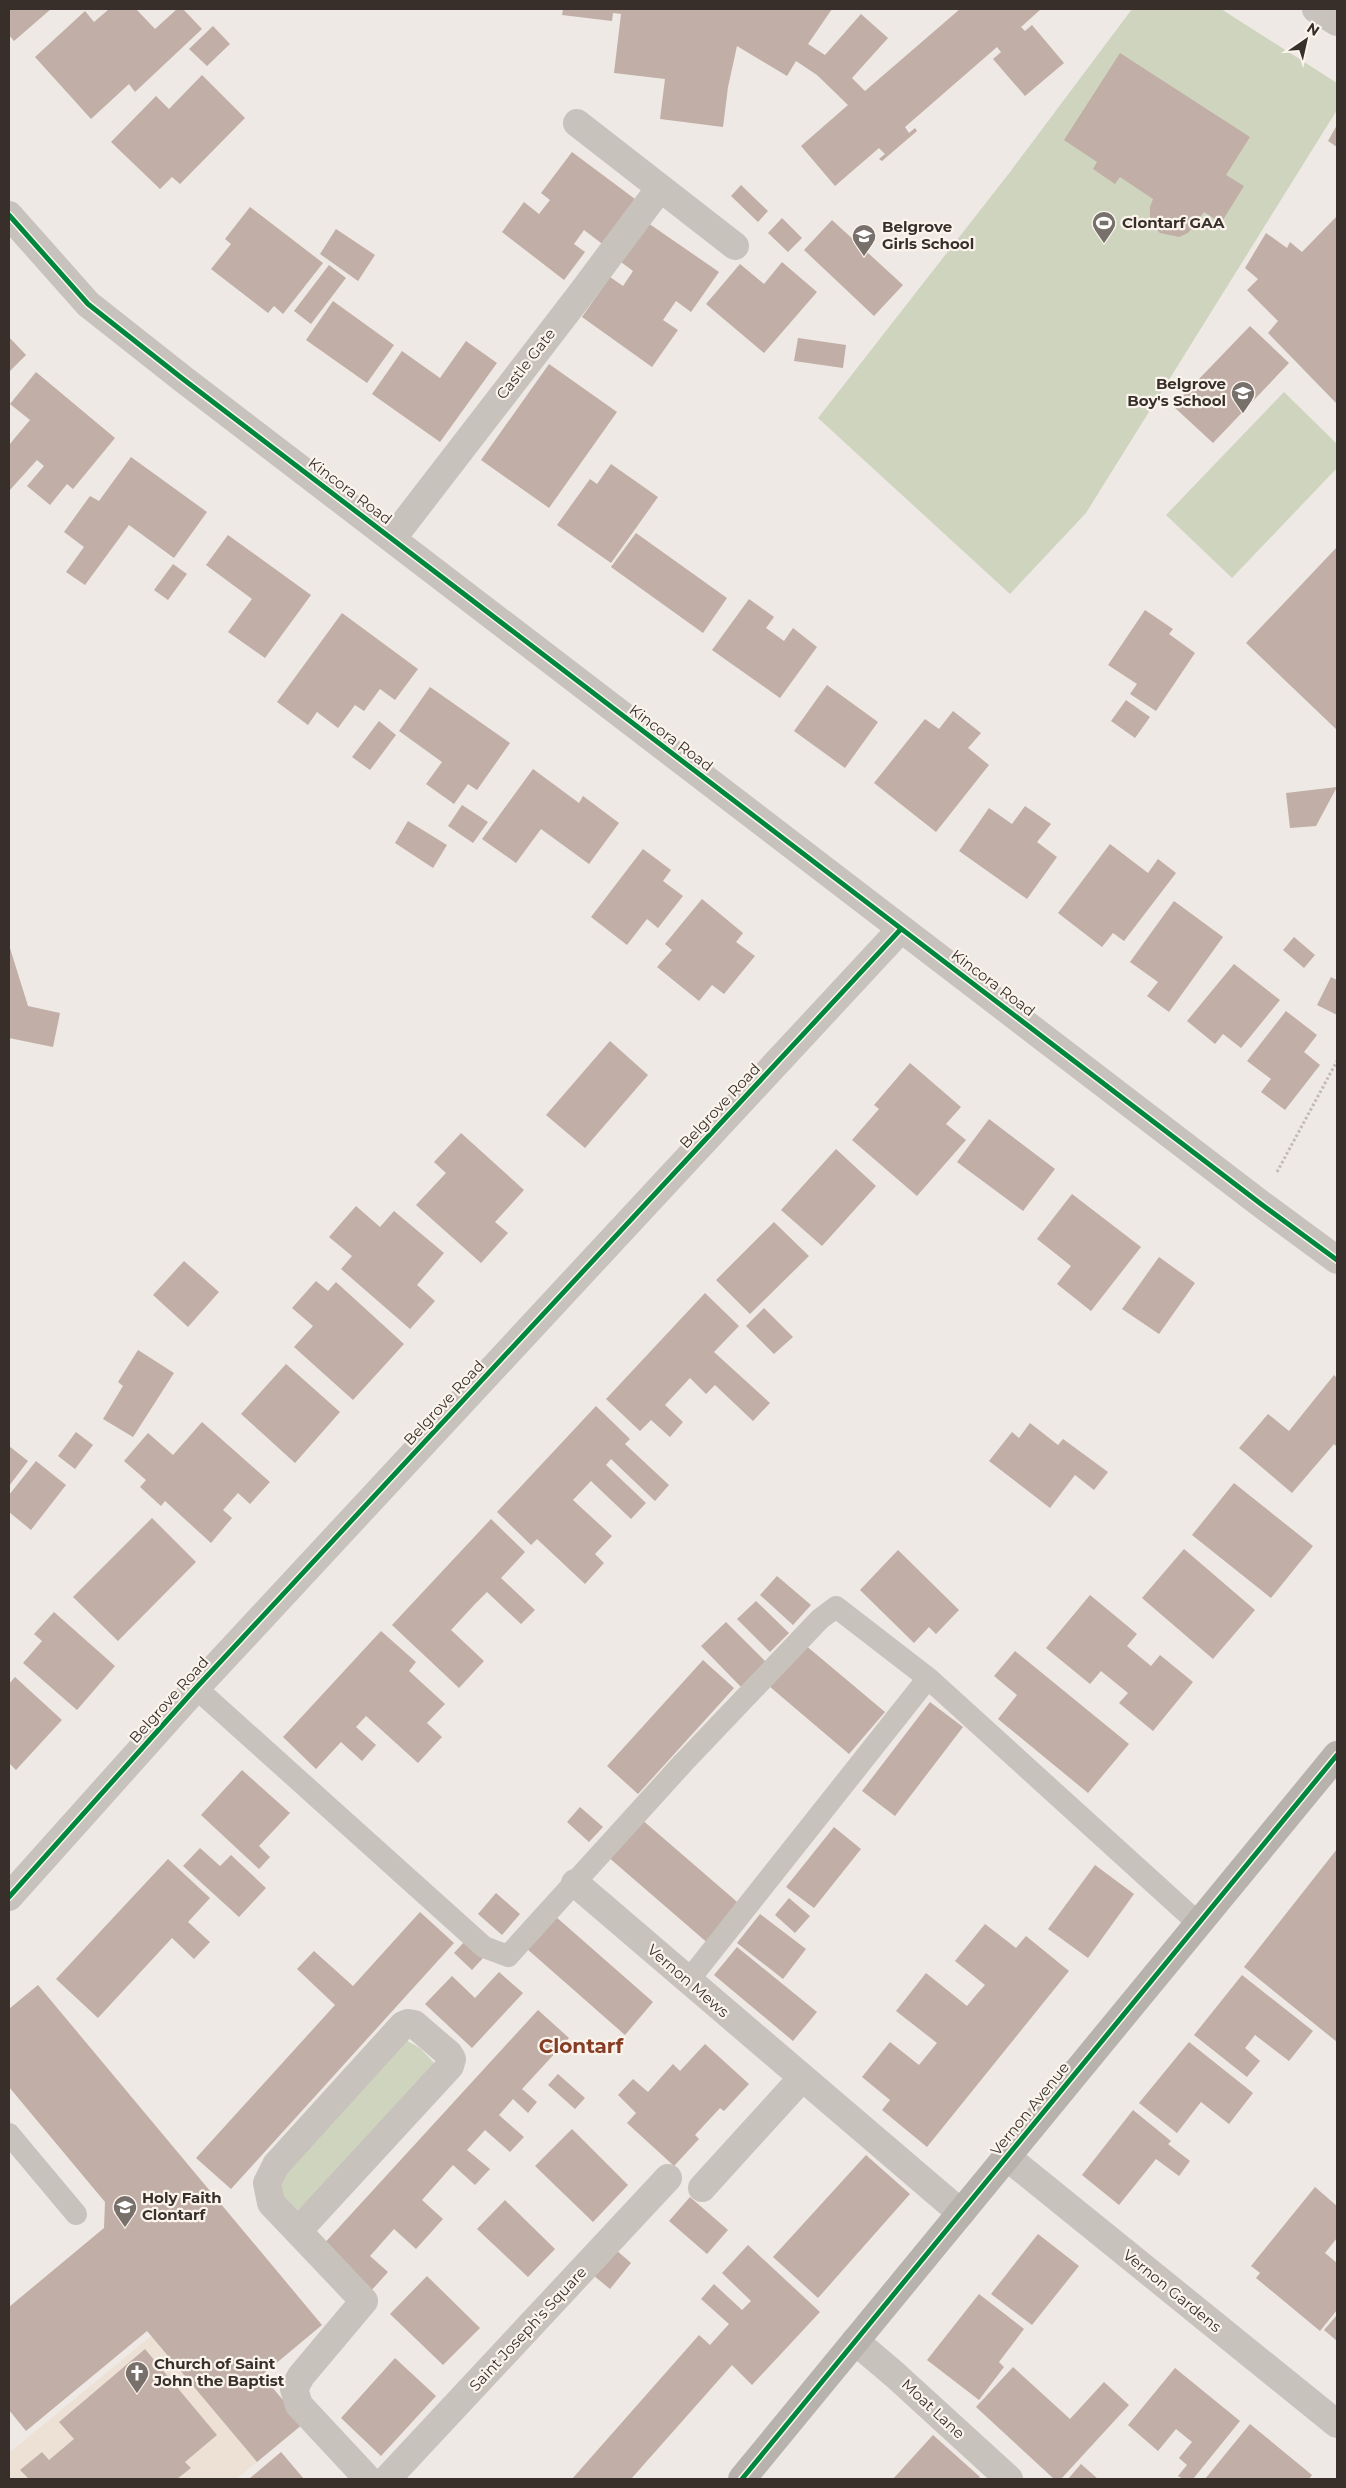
<svg xmlns="http://www.w3.org/2000/svg" width="1346" height="2488" font-family="Montserrat,sans-serif">
<style>
.green{fill:#cfd4bf}
.plaza{fill:#ece1d4}
.building{fill:#c1aea6}
.lines{fill:none;stroke-linecap:round;stroke-linejoin:round}
.path{stroke:#c1bab5;stroke-width:3;stroke-dasharray:2.5 2.5;stroke-linecap:butt}
.service{stroke:#c8c2bd;stroke-width:22}
.minor{stroke:#c8c2bd;stroke-width:28}
.secondary{stroke:#b8b2ad;stroke-width:28}
.cycleway-casing{stroke:#faf4ec;stroke-width:8}
.cycleway{stroke:#00873e;stroke-width:5}
.labels{text-anchor:middle;stroke-width:4.5;stroke-linejoin:round;paint-order:stroke}
.poi-label{font-size:15px;font-weight:bold;fill:#392f2a;stroke:#faf4ec;text-anchor:start}
.street-label{font-size:15px;fill:#392f2a;stroke:#faf4ec}
.district-label{font-size:20px;font-weight:bold;fill:#863d25;stroke:#faf4ec}
</style>
<rect width="100%" height="100%" fill="#eee9e4"/>
<!-- green -->
<path class="green" d="M1132,9h89l116,74v27l-251,403 -76,81 -192,-176 192,-246z
M1284,392l53,52v24l-105,110 -66,-63z
M402,2038l18,10 18,19 -142,152 -20,-19 5,-30z"/>
<!-- plaza -->
<path class="plaza" d="M151,2336l106,126 -21,17h-59l13,-11 -5,-6 32,-27 -72,-86 -85,72 14,18 -25,21 -7,-8 -21,18 7,8 -2,1h-17v-26z"/>
<!-- building -->
<path class="building" d="M9,9h42l-37,32 -5,-6z
M109,9h27l19,20 22,-20h6l19,20 -67,63 -6,-8 -38,35 -56,-62 50,-46 9,11z
M563,9h269l-24,35 17,11 36,-41 27,24 -36,40 13,13 95,-82h81l-20,18 4,4 7,-6 32,38 -39,33 -32,-37 8,-7 -4,-5 -92,80 4,6 6,-5 2,3 -35,30 -3,-2 6,-5 -6,-6 -44,38 -34,-40 47,-41 -31,-30 -21,-14 -9,15 -50,-30 -9,41 -5,40 -63,-8 5,-40 -51,-6 7,-59 -8,-1 -1,8 -50,-6z
M213,26l17,18 -23,22 -18,-17z
M1120,53l130,84 -24,38 18,11 -23,37 -17,-11 -16,21 -9,4 -19,-4 -7,-7 -3,-9v-10l3,-8 -33,-22 -5,7 -22,-15 4,-7 -33,-22z
M202,75l43,43 -65,66 -8,-7 -12,12 -49,-47 45,-46 13,13z
M1337,125v22l-9,-6z
M572,152l67,50 -34,44 -21,-16 -10,14 11,8 -21,28 -62,-48 22,-30 15,12 11,-14 -9,-7z
M741,185l27,26 -10,11 -27,-26z
M250,207l73,56 -40,51 -9,-8 -6,7 -57,-44 20,-25 -6,-5z
M1337,216v185l-1,2 -68,-70 10,-12 -31,-31 11,-11 -13,-11 21,-35 21,15 3,-6 12,10z
M782,218l20,20 -14,14 -20,-19z
M832,220l71,65 -29,31 -70,-66z
M648,223l71,49 -28,40 -15,-11 -13,19 15,10 -26,37 -70,-50 28,-40 13,9 10,-15 -12,-9z
M336,229l39,26 -17,26 -38,-27z
M782,262l35,30 -53,61 -58,-49 34,-40 24,20z
M329,265l17,13 -35,46 -17,-13z
M333,301l61,44 -27,38 -61,-43z
M1250,326l39,37 -76,80 -40,-37z
M9,337l17,18 -17,17z
M798,338l48,7 -3,23 -49,-7z
M466,341l31,22 -57,79 -68,-48 30,-43 38,27z
M549,364l68,48 -68,96 -68,-48z
M36,372l79,66 -42,51 -6,-5 -17,21 -23,-19 17,-20 -7,-6 -28,31v-46l21,-25 -20,-16z
M131,457l76,55 -33,46 -45,-33 -44,60 -19,-13 18,-25 -20,-15 26,-36 9,5z
M611,464l47,33 -47,66 -54,-38 33,-46 7,5z
M636,533l91,65 -24,35 -92,-66z
M228,535l83,60 -46,63 -37,-26 24,-33 -46,-34z
M1337,547v183l-91,-87z
M173,564l14,10 -19,26 -14,-10z
M749,599l25,18 -8,11 18,13 9,-13 24,19 -37,51 -68,-48z
M1145,610l28,19 -4,5 26,19 -39,58 -26,-17 7,-10 -29,-19z
M342,613l76,56 -23,31 -15,-11 -16,22 -9,-6 -17,23 -21,-16 -9,13 -31,-23z
M827,685l51,37 -33,46 -51,-37z
M430,687l80,56 -33,47 -9,-6 -14,20 -28,-20 16,-22 -43,-31z
M1126,700l24,17 -15,21 -24,-17z
M953,711l28,22 -13,15 21,17 -53,67 -62,-49 51,-64 14,10z
M379,721l17,14 -26,35 -18,-13z
M533,769l46,34 4,-7 36,27 -30,41 -48,-35 -25,34 -34,-24z
M1337,787l-21,39 -26,2 -4,-35z
M462,805l26,17 -15,21 -25,-17z
M1025,806l26,18 -14,18 20,15 -30,42 -68,-48 30,-43 23,16z
M408,821l39,24 -14,23 -38,-25z
M1110,844l38,29 10,-14 18,14 -52,68 -11,-8 -11,14 -44,-34z
M643,849l28,21 -8,11 20,15 -25,32 -11,-9 -20,26 -36,-28z
M702,899l41,34 -7,9 19,14 -31,38 -12,-9 -13,16 -42,-34 15,-17 -7,-6z
M1174,901l49,36 -54,75 -22,-16 11,-14 -28,-20z
M1294,937l21,18 -11,13 -21,-18z
M9,945l19,61 32,7 -7,34 -44,-9z
M1234,964l46,36 -39,48 -18,-14 -8,10 -28,-23z
M1331,977l6,3v35l-20,-10z
M1286,1011l31,24 -13,17 16,13 -35,45 -24,-18 10,-13 -24,-18z
M610,1041l38,34 -63,73 -39,-33z
M910,1063l51,44 -15,17 20,16 -49,56 -65,-56 27,-31 -5,-4z
M989,1119l66,50 -32,42 -66,-49z
M461,1133l63,57 -29,32 13,11 -27,30 -65,-58 30,-32 -12,-11z
M836,1149l40,37 -54,60 -41,-36z
M1072,1194l69,53 -50,64 -34,-27 14,-18 -34,-27z
M356,1206l24,21 14,-16 50,42 -27,32 18,16 -25,28 -69,-60 11,-13 -23,-19z
M774,1222l35,34 -59,58 -34,-34z
M1159,1257l36,26 -36,51 -37,-25z
M184,1261l35,31 -31,35 -35,-32z
M316,1281l12,10 8,-9 68,62 -51,56 -59,-53 19,-21 -21,-18z
M705,1293l34,33 -25,26 56,51 -17,18 -38,-36 -9,9 -16,-16 -25,27 18,17 -13,15 -19,-17 -11,11 -34,-32z
M764,1308l29,29 -19,17 -28,-28z
M138,1350l36,23 -41,64 -30,-18 20,-33 -5,-4z
M286,1364l54,48 -45,51 -54,-49z
M1334,1375l3,3v69l-3,-3 -42,49 -53,-45 29,-34 21,17z
M596,1406l34,33 -5,5 44,41 -14,16 -44,-42 -5,6 40,38 -15,16 -40,-38 -18,19 39,36 -17,18 9,9 -19,21 -48,-45 -6,6 -34,-33z
M202,1422l68,60 -20,22 -12,-11 -15,17 9,8 -21,25 -46,-42 -4,5 -21,-19 6,-7 -22,-19 24,-28 25,22z
M1030,1423l28,22 5,-6 45,33 -14,18 -19,-15 -25,33 -61,-47 23,-29 7,6z
M76,1432l17,13 -18,24 -17,-13z
M9,1446l19,15 -19,25z
M36,1461l30,24 -35,45 -22,-18v-17z
M1234,1483l79,63 -42,52 -79,-63z
M152,1518l44,44 -78,79 -45,-44z
M491,1519l34,33 -24,26 34,32 -14,14 -34,-32 -12,12 -24,26 33,31 -25,27 -67,-63z
M1184,1549l71,61 -42,49 -71,-61z
M898,1550l61,60 -23,24 -7,-7 -15,16 -54,-53z
M777,1576l34,29 -18,20 -33,-30z
M1090,1595l47,39 -10,12 24,20 9,-11 33,27 -40,49 -34,-28 9,-10 -27,-22 -11,13 -44,-36z
M756,1601l33,32 -19,19 -33,-33z
M54,1612l61,54 -38,44 -54,-47 19,-22 -8,-7z
M726,1622l40,40 -25,25 -40,-41z
M381,1631l35,31 -7,9 36,33 -18,19 15,14 -24,26 -52,-47 -10,11 20,18 -14,16 -21,-19 -25,27 -33,-32z
M804,1644l81,68 -36,42 -80,-68z
M1015,1651l114,93 -41,49 -90,-74 19,-24 -23,-19z
M703,1660l31,28 -96,106 -31,-28z
M15,1677l47,43 -46,50 -7,-7v-79z
M930,1702l33,25 -68,89 -33,-25z
M242,1770l48,43 -31,33 11,11 -11,12 -58,-54z
M580,1807l23,20 -14,15 -22,-20z
M640,1818l103,89 -33,38 -103,-89z
M834,1827l27,22 -47,59 -28,-21z
M200,1848l20,18 11,-11 35,33 -27,29 -56,-51z
M1337,1849v193l-93,-75z
M168,1859l42,39 -22,24 22,20 -16,17 -22,-21 -74,80 -42,-39z
M1095,1865l39,29 -46,64 -40,-29z
M496,1893l24,21 -18,21 -24,-21z
M789,1898l21,18 -15,17 -20,-18z
M420,1912l34,31 -223,246 -35,-31 139,-153 -38,-36 17,-18 39,35z
M760,1914l46,35 -23,30 -46,-36z
M555,1916l98,86 -28,33 -99,-87z
M985,1924l31,24 10,-12 43,35 -142,176 -45,-37 8,-10 -28,-23 28,-35 29,23 18,-22 -41,-32 30,-38 41,33 10,-12 8,-9 -30,-24z
M465,1941l18,17 -11,12 -18,-17z
M737,1947l80,65 -24,29 -79,-66z
M499,1972l24,21 -51,55 -47,-44 27,-28 23,22z
M1242,1975l71,56 -24,30 -34,-26 -10,13 15,13 -13,16 -53,-42z
M38,1985l284,340 -60,50 41,49 -46,38 -110,-131 -121,100 -17,-21v-103l95,-79 1,-26 -96,-115v-78z
M538,2010l31,28 -47,51 15,13 -9,11 -15,-14 -14,16 25,22 -14,15 -25,-22 -18,20 23,19 -15,16 -22,-20 -31,35 21,19 -27,30 -22,-20 -24,27 18,16 -18,20 -49,-45z
M1189,2042l64,51 -24,31 -28,-22 -24,31 -38,-30z
M705,2044l44,40 -25,27 -4,-3 -25,27 4,4 -25,27 -47,-43 9,-10 -18,-18 15,-16 15,13 25,-28 7,7z
M558,2074l27,24 -10,11 -27,-24z
M1133,2110l38,31 -3,3 22,17 -11,15 -23,-17 -37,46 -37,-30z
M572,2129l56,56 -35,37 -58,-56z
M866,2155l44,39 -92,104 -45,-41z
M1315,2187l22,19v32l-12,15 12,10v47l-17,21 -64,-53 4,-5 -9,-7z
M690,2197l38,33 -21,24 -38,-33z
M505,2200l50,49 -27,28 -51,-48z
M1038,2234l41,32 -47,59 -41,-31z
M748,2245l72,67 -68,73 -20,-20 -101,114h-59l127,-144 11,10 19,-21 -28,-25 13,-15 28,26 9,-9 -29,-28z
M615,2249l16,14 -21,26 -17,-14z
M427,2276l53,52 -37,37 -53,-51z
M979,2294l45,35 -25,33 5,5 -25,33 -52,-40z
M1337,2315v26l-13,-11z
M145,2349l72,86 -32,27 6,6 -14,11h-151l2,-1 -8,-8 22,-18 7,8 25,-21 -15,-17z
M395,2358l41,38 -55,60 -40,-38z
M1013,2367l57,52 34,-37 25,23 -68,74h-7l-78,-72z
M1175,2368l65,53 -47,58h-10l-5,-3 9,-11 -8,-7 13,-16 -16,-13 -18,22 -30,-26z
M1250,2424l62,51 -3,4h-104z
M933,2435l47,42 -2,2h-85z
M281,2452l23,27h-55z
M1081,2464l17,15h-30z"/>
<g class="lines">
<!-- path -->
<path class="path" d="M1277,1172l60,-111"/>
<!-- service -->
<path class="service" d="M196,1688l288,259 24,9 175,-193 137,-144 16,-12 92,71 271,246
M688,1981l240,-303
M9,2134l67,80"/>
<!-- minor -->
<path class="minor" d="M1316,9l21,13
M577,123l158,123
M9,215l79,89 95,75 1078,825 76,56
M392,539l188,-244 80,-107
M575,1883l386,330
M9,1897l187,-209 705,-759
M1007,2157l330,267
M702,2188l100,-110
M298,2231l152,-165 2,-7 -3,-5 -35,-30 -6,-1 -5,2 -127,140 -9,18 4,20 93,98 -63,75 -7,13 5,16 69,74
M855,2341l39,33 115,105
M387,2479l281,-301"/>
<!-- secondary -->
<path class="secondary" d="M742,2479l595,-724"/>
<!-- cycleway casing -->
<g class="cycleway-casing">
<path id="cycleway" d="M9,215l79,89 95,75 1078,825 76,56
M9,1897l187,-209 705,-759
M742,2479l595,-724"/>
</g>
<!-- cycleway -->
<use href="#cycleway" class="cycleway"/>
</g>
<!-- icons -->
<defs>
<g id="stadium-pin" transform="scale(1.25)"><path d="M0 17L-7.5 6A9.5 9.5 0 1 1 7.5 6Z" fill="#78706b" stroke="#faf4ec"/><path d="M0-5a6.5 5 0 1 0 0 10a6.5 5 0 1 0 0-10ZM-3.5-1.8h7v3.6h-7Z" fill="#fff"/></g>
<g id="school-pin" transform="scale(1.25)"><path d="M0 17L-7.5 6A9.5 9.5 0 1 1 7.5 6Z" fill="#78706b" stroke="#faf4ec"/><path d="M0-5L7-2L0 1L-7-2ZM-4 1L0 2.5L4 1V4Q0 6-4 4Z" fill="#fff"/></g>
<g id="church-pin" transform="scale(1.25)"><path d="M0 17L-7.5 6A9.5 9.5 0 1 1 7.5 6Z" fill="#78706b" stroke="#faf4ec"/><path d="M-1.2-6h2.4v3.5h3.3v2.4h-3.3V6h-2.4V-.1h-3.3v-2.4h3.3Z" fill="#fff"/></g>
</defs>
<g fill-rule="evenodd">
<use href="#stadium-pin" x="1104" y="223"/>
<use href="#school-pin" x="864" y="236"/>
<use href="#school-pin" x="1243" y="393"/>
<use href="#school-pin" x="125" y="2207"/>
<use href="#church-pin" x="137" y="2373"/>
</g>
<g class="labels">
<!-- poi labels -->
<g class="poi-label">
<text x="1122" y="228">Clontarf GAA</text>
<text x="882" y="232">Belgrove<tspan x="882" dy="17">Girls School</tspan></text>
<text x="1226" y="389" text-anchor="end">Belgrove<tspan x="1226" dy="17">Boy's School</tspan></text>
<text x="142" y="2203">Holy Faith<tspan x="142" dy="17">Clontarf</tspan></text>
<text x="154" y="2369">Church of Saint<tspan x="154" dy="17">John the Baptist</tspan></text>
</g>
<!-- street labels -->
<g class="street-label">
<text transform="translate(526 364) rotate(-52)" y="5">Castle Gate</text>
<text transform="translate(350 491) rotate(37)" y="5">Kincora Road</text>
<text transform="translate(671 738) rotate(37)" y="5">Kincora Road</text>
<text transform="translate(993 983) rotate(37)" y="5">Kincora Road</text>
<text transform="translate(720 1106) rotate(-47)" y="5">Belgrove Road</text>
<text transform="translate(444 1403) rotate(-47)" y="5">Belgrove Road</text>
<text transform="translate(169 1700) rotate(-48)" y="5">Belgrove Road</text>
<text transform="translate(688 1981) rotate(41)" y="5">Vernon Mews</text>
<text transform="translate(1030 2109) rotate(-51)" y="5">Vernon Avenue</text>
<text transform="translate(1172 2291) rotate(39)" y="5">Vernon Gardens</text>
<text transform="translate(528 2329) rotate(-47)" y="5">Saint Joseph's Square</text>
<text transform="translate(933 2409) rotate(43)" y="5">Moat Lane</text>
</g>
<!-- district labels -->
<g class="district-label">
<text x="581" y="2053">Clontarf</text>
</g>
</g>
<!-- border -->
<rect width="1346" height="2488" fill="none" stroke="#392f2a" stroke-width="20"/>
<!-- north arrow -->
<g transform="translate(1306 40) rotate(34)" stroke="#faf4ec" stroke-width="4" paint-order="stroke">
<path d="M0-4L9 19L0 12L-9 19Z" fill="#392f2a"/>
<text y="-8" font-size="14" font-weight="bold" text-anchor="middle" fill="#392f2a">N</text>
</g>
</svg>
